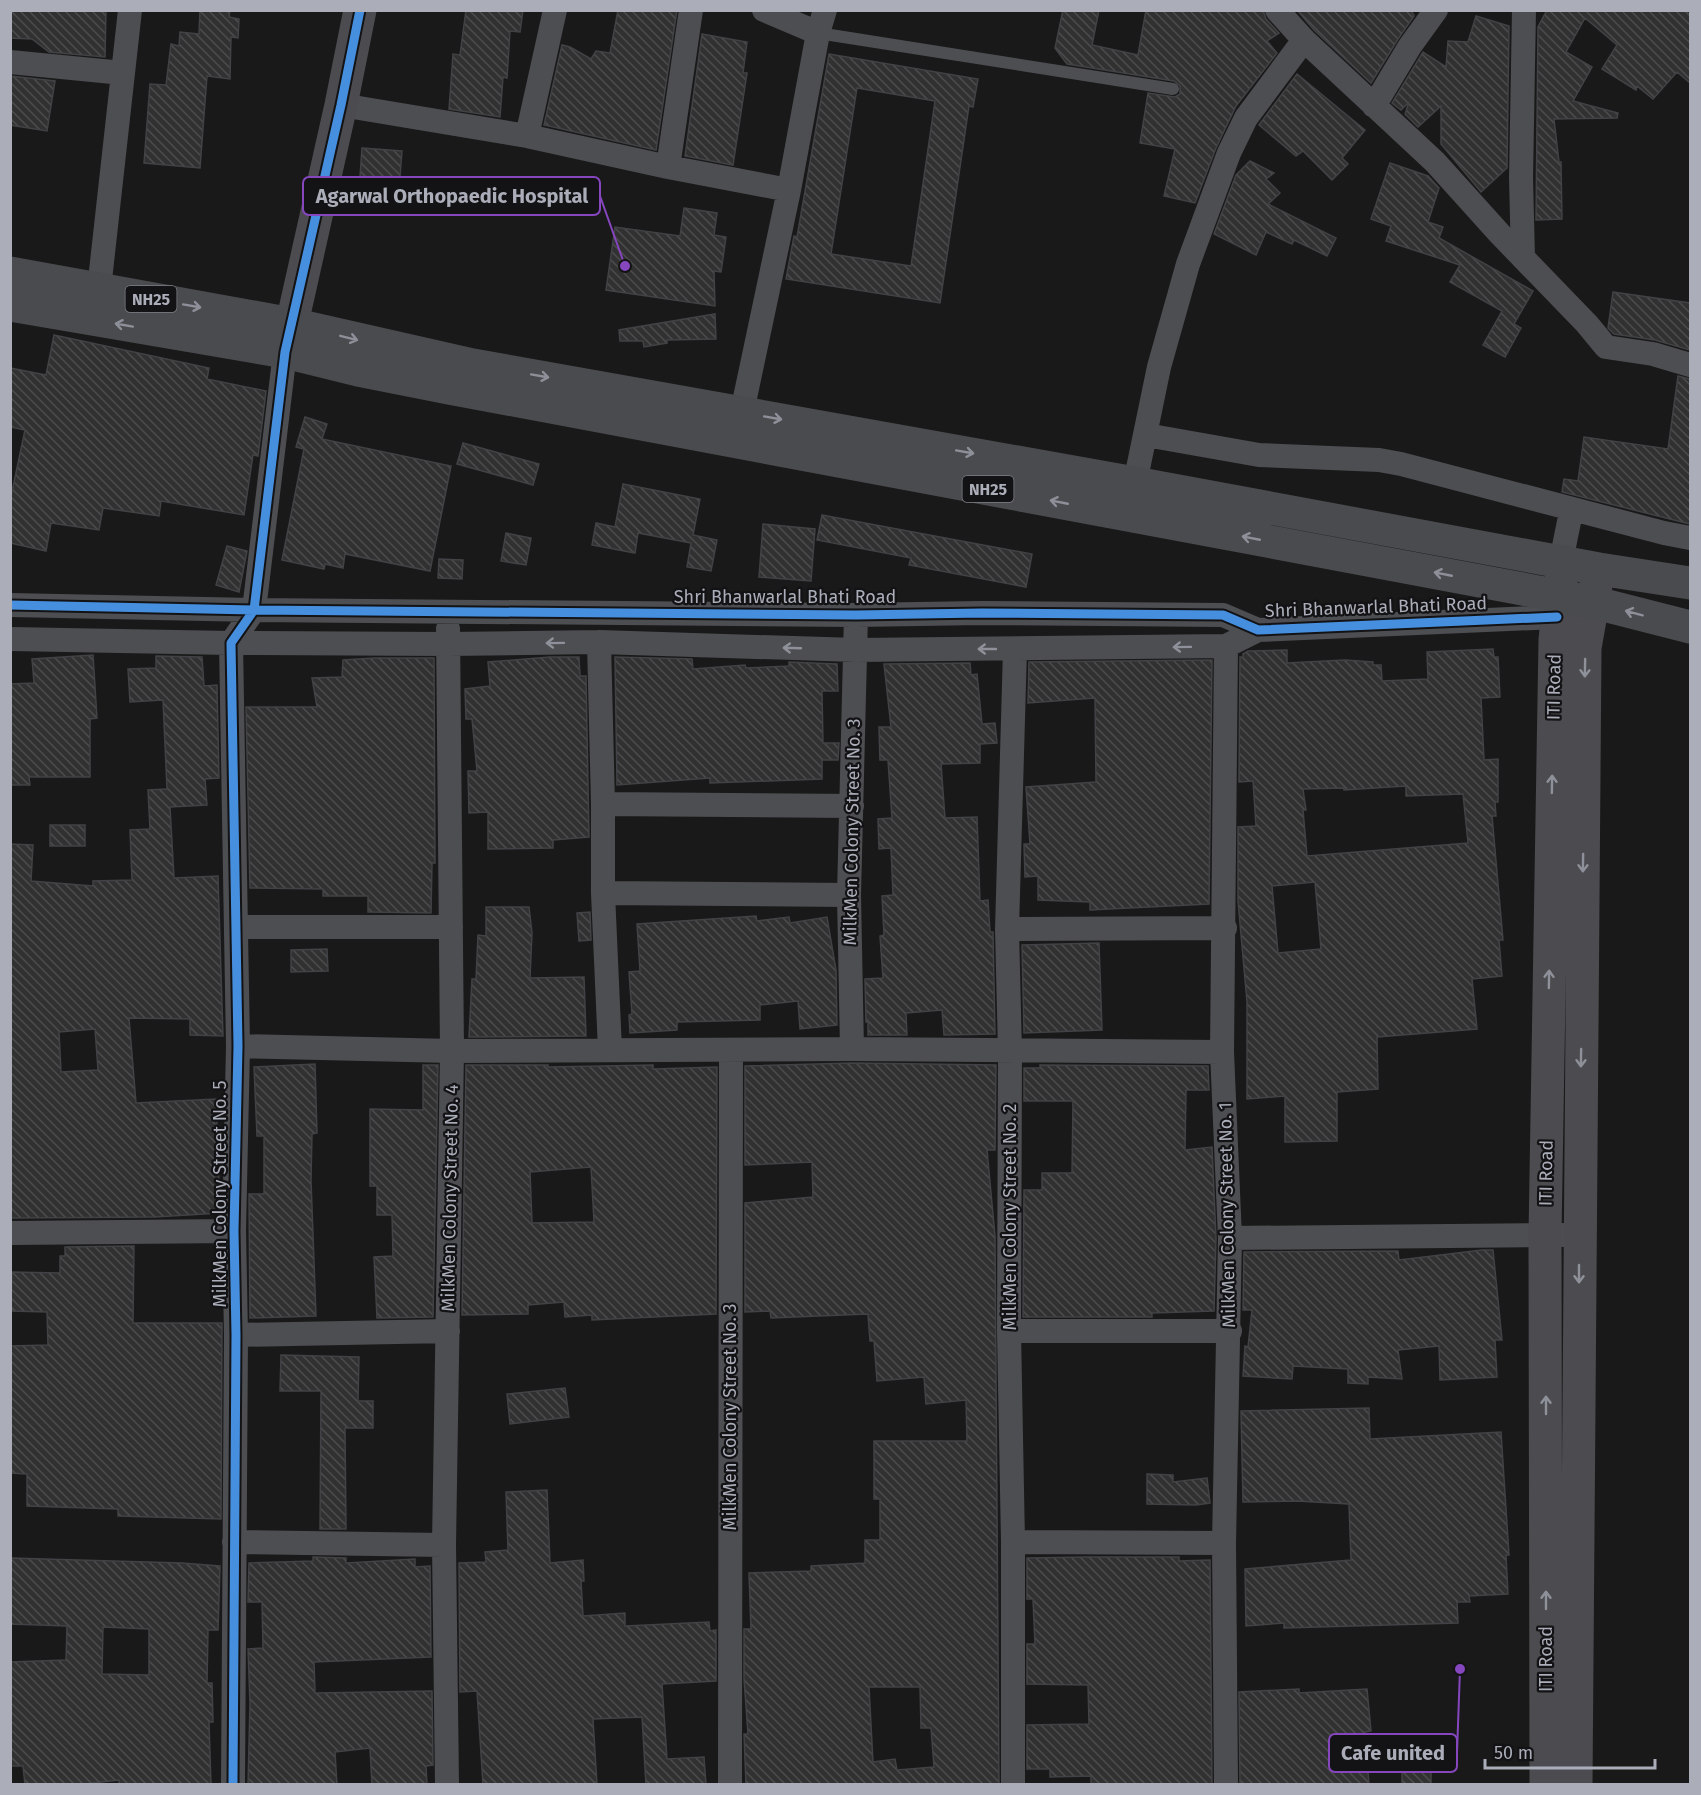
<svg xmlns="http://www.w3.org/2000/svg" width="1701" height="1795" font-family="'Fira Sans',sans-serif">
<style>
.building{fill:url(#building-back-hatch);stroke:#414245;stroke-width:1.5;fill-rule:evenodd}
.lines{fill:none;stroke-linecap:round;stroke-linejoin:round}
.lane{stroke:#4d4e52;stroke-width:12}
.street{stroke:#4d4e52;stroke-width:24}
.secondary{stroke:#4c4c50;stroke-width:33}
.primary{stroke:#4a4b4e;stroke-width:33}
.cycleway-casing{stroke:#131315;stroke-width:13}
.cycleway{stroke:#468fdf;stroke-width:9}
.oneway{stroke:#8e9099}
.oneway2{stroke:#8f919a}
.oneway3{stroke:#8e919a}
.labels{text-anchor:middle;stroke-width:4.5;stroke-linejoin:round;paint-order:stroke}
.shield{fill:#131315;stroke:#7d8088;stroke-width:1.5}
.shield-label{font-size:16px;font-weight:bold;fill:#abaeb9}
.street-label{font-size:18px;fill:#abaeb9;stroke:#131315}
.leader{fill:none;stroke:#8546be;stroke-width:2}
.callout-dot{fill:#8546be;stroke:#131315;stroke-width:2}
.callout{fill:#131315;stroke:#8546be;stroke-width:2}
.callout-label{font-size:20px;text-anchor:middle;font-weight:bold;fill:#abaeb9}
</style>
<defs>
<pattern id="building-back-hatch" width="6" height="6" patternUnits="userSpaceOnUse" patternTransform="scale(1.5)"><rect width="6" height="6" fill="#313131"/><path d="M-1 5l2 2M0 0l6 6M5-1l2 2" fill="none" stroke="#4c4c4d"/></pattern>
</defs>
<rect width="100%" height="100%" fill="#191919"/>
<!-- building -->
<path class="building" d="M10,10h96l-1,47 -56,-5 -17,-13 -22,-1z
M200,10h30l-1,7 10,2 -1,19 -7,-1 -1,42 -23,-3 -7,92 -56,-5 6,-79 16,1 5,-41 8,2 1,-14 19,2z
M466,10h57l-3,22 -10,-1 -3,47 -4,-1 -3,40 -51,-8 4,-55 7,1z
M618,10h59l-21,140 -112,-25 18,-80 8,2 21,12 5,-8 14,2z
M1063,10h36l-7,35 46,10 8,-45h117l3,9 13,14 -12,8 10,12 -41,53 -20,42 -21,55 -31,-7 11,-47 -35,-6 8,-50 27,4 5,-3v-8l-6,-5 -107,-17 -12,-16z
M1297,10h114l3,6 -16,23 -27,44 -57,-53z
M1547,10h143v73l-13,-11 -24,27 -16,-13 -1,4 -34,-21 15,-24 -32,-27 -19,34 26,15 -19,34 45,12 -1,5 -63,1 5,43h2l1,57 -26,1 2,-193z
M1476,16l33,10 -2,142 -26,24 -40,-48v-38l-23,21 -13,-13 4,-12 -8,8 -9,-7 31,-51 23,15 2,-26 20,1z
M702,34l45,8 -4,31h4l-14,92 -48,-9z
M829,54l149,25 -5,28 -4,-1 -29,197 -154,-24 8,-43 3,1zM857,88l78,13 -24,165 -80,-12z
M1297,74l68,56 -23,28 6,6 -16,16 -29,-29 -7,5 -37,-31z
M10,76l45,5 -8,50 -37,-6z
M362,148l40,3 -5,64 -46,-4 2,-20h6z
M1250,161l24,12 -8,6 14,14 -12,11 68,34 -9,18 -33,-16 -2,4 -26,-12 -10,23 -42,-21 22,-59z
M1390,163l38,13 11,12 -11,34 15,5 -4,11 94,53 -19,33 7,4 -16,29 -22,-12 19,-34 -52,-29 10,-17 -74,-24 5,-15 -20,-7z
M684,208l33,5 -3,22 12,2 -5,35 -7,-1 1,35 -109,-16 9,-63 65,9z
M1613,292l77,11v47l-35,-10 -41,-6 -6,-6z
M715,314l1,25 -49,1v3l-23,4 -1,-6h-23l-1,-11z
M54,335l155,33 -2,11 59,12 -8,65 -5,-1 -9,60 -83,-14 -2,15 -56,-8 -4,22 -48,-7 -5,28 -36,-8v-42l15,-71 -15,-3v-59l36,7z
M1678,376l12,3v145l-128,-32 2,-13 14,2 6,-44 84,12z
M305,417l22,7 -5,15 129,27 -21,105 -85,-17 -2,14 -18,-4 -1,5 -42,-9 22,-111 -8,-2z
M463,443l76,21 -6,21 -76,-21z
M623,484l77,15 -7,36 24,5 -6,31 -24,-4 4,-24 -53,-10 -3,20 -43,-8 4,-22 19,4z
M822,515l210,39 -6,33 -117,-22 2,-7 -94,-18z
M763,524l52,5 -4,52 -52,-4z
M506,533l25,5 -5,27 -25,-4z
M227,546l20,5 -8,41 -23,-7z
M439,559l24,1 -1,19 -24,-1z
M1493,649l1,8h4l2,40 -19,1 3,62 14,-1v43h-3l1,14h-4l11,124h-4l3,36 -30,3 5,50 -100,8 1,52 -41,3v49l-52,1v-46l-38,3v-97l-9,-101v-74l18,-1 -3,-45 -14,1 1,-125h3v-3l5,-3 39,-1v13l58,-3 28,2v3h8l1,16 46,-2 -1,-27zM1406,786v10l57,-2 5,49 -161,13 -4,-46h3l-3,-21 41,-1v2zM1315,882l6,67 -43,4 -6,-67z
M93,655l4,63 -7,1v58h-61l1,8h-20v-101l24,-1 -2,-24z
M156,656l46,1 2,29 13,-1 2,93 -14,1 2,26 -37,2 4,71 44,-2 5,160 -33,-1v-16l-61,-1 7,85 80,-4 4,114 -65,4 -145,1v-374l23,1 -2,36 62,5v-5l39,-1 -2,-50 20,-1 -2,-39 19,-1 -4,-89 -33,2 -2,-33 28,-1zM95,1029l3,41 -37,2 -2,-40z
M550,657h29l1,19h6l3,161 -36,3v8l-65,1v-37l-19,1 -1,-42h9l-5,-52h-6l-1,-30 25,-3 -2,-24z
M615,657l77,2 1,10 52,-4 1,3 43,-2v-4l48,2 1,27h-16l1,52h16l-1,17h-16v19l-112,4v-5l-93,7z
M375,658h59l1,205h-3l-1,50 -63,-1v-16h-45v-7l-73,-1 -4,-181h71l-5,-29 30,-1 1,-17z
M1212,660l-3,244 -119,6v-8l-52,-2v-24l-13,1 -1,-33h6l-4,-57 70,-5 -1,-84 -67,5 1,-41z
M970,663l1,12 6,-1 5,50 13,-1 2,20 -17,1v19l-39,1 4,54 32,-1 3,84 8,-1 2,32h3l2,102 -51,1 -2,-25 -36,3 1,22h-39v-13h-2l-1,-43 18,-1 -3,-42 4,-1 -2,-39 11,-1 -2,-47 -12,1 -1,-30 14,-1 -4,-58h-8l-1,-33h12l-7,-63z
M50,825h35v21h-35z
M486,907h43l3,26 -2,45 54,-1 2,59 -117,1 3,-58h4l2,-44 8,1z
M590,912l1,28 -12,1 -2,-28z
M756,916l1,5 32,-4 1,6 37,-6 9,53 1,55 -37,4 -2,-28 -38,4v15l-83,2v8l-47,3 -1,-18 3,-1 -3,-42 11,-1 -3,-47z
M1099,943l3,87 -78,3 -2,-88z
M327,949l1,22 -37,1v-22z
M852,1063l144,2 -1,85h-8l8,86 4,549h-253l-2,-51h4l-4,-55v-50h7l-2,-56 62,-2v-5l54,-3v-23h15v-41h-6v-58h93l-1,-41 -40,4 -2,-27 -47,4 -3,-40h-4l-2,-27 -97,4 -1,-7 -25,1v-109l68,-6 -1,-35 -67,3v-99zM869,1687h51l1,41h10l3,39 -37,3 -2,-11 -22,3z
M315,1064l2,69 -5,1 -1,46 5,136 -66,2 -1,-124h15v-58h-7l-3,-69z
M423,1065h15l-5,252 -56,1 -3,-61 19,-1 -1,-41h-15v-29h-7v-77l53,1z
M466,1065h82v2l105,-2v4l64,-2 -1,247 -124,6v-5l-27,2 -1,-15 -36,3v9l-66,1zM591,1167l3,55 -62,1 -2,-51z
M1040,1065l168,1 1,24h-23l-1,60 27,-3 4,91 -2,73 -62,2v4h-129l1,-127h18v-17h30l1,-72h-49v-33h16z
M134,1246l-1,77h89l-1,196 -103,-3v-7l-91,-3v-32l-17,-1v-127l38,-1 -1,-33 -36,-1 1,-39 48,1v-17h5v-9z
M1482,1250h11l9,90h-7l2,37 -57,3 -1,-34 -41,4 4,29 -34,-2v7l-20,-1v-14l-55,-3 -1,13 -49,-3 2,-30 3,1 4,-37h-9l1,-58 154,-1 1,9z
M281,1355l78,2 -1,44h15v27h-28l1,101h-26l1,-138h-41z
M565,1388l4,29 -59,7 -3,-30z
M1369,1408l1,31 131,-7 8,123h-3l2,39 -39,2 1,6h-13l1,21 -174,5v-5l-38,3 -1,-57 106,-9 -2,-56 -52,-3 -54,1 -2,-91z
M1147,1474l26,1v7l34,-4 3,25 -14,2 -49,-1z
M547,1490l3,73 33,-3 1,21h-3l2,35 42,-3v13l84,-4 1,9 6,-1v51l-54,3 5,75 37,-2 2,28h-60l-4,-68 -49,2 4,66h-114l-6,-94 -17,1 -1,-129 27,-1 -1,-10 23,-2 -2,-58z
M313,1557l33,1v5l69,-4v8l15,-1 1,91 -117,5 1,31 117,-2 1,74 -7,1 1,19h-55l-2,-37 -35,4 2,33h-89l2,-82 -2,-54 15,-1 -1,-46h-14l1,-39 64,-2z
M1087,1557h92v4l31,-1 2,225h-121v-9l-41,1v-8h-23v-44l62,-1 -1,-39 -61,-1v-40h8l-2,-45h-6v-41z
M10,1558l172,5 38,3 -2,64h-10l-1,53h5l1,39h-4l2,63h-92v-5l-44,5h-50l-2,-19h-13v-104l56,-2 1,-34 -57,-2zM103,1627l46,2v46l-47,-1z
M1299,1689v4l68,-4 4,42 -6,1 4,53h-129l-1,-93z
M1402,1752h29v33h-29z"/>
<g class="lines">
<!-- lane -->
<path class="lane" d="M818,33l355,56"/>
<!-- street -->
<path class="street" d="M764,10l54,23 -29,157
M1277,10l27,30 131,122 64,71 88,91 19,23 47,7 37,11
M818,33l7,-23
M10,62l113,11
M341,105l186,31 141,31 121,23 -47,222
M1374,106l36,-60 26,-36
M527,136l28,-126
M668,167l23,-157
M1523,258l-2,-80 3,-168
M99,289l31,-279
M1146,435l113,20 120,5 22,4 263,69 26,5
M1135,483l24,-116 29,-103 41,-111 17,-35 58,-78
M1561,561l9,-44 3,-8
M10,605l244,5 602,5 126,-2 241,2 35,15 299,-13
M10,639l221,4 217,1 151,-2 257,8 370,-4 32,-16
M599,642l4,162v89l7,157
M1226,646l-4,406 8,186 -6,305 2,241
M603,804l249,2
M603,893l246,2
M237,927h214
M1007,929l218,-1
M238,1046l214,5 400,-2 370,3
M852,1049l-3,-154 7,-280
M10,1233l224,-2
M1230,1238l332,-3
M1009,1331h221
M236,1335l212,-4
M234,1542l210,3
M1013,1542l211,1
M233,1784l3,-449 -2,-104 4,-185 -7,-403 23,-33 31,-258
M447,1784l-3,-239 8,-494 -4,-422
M730,1784l1,-734
M1013,1784v-242l-4,-211 1,-279 -3,-123 8,-280"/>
<!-- secondary -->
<path class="secondary" d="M286,350l55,-245 19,-95
M1546,1784l-1,-549 10,-595 8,-79
M1576,1784l9,-1136 13,-74"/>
<!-- primary -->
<path class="primary" d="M10,273l282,51 181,41 662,118 464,86 91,14
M10,305l275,47 73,18 91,18 1143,214 98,25"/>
<!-- cycleway casing -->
<g class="cycleway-casing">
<path id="cycleway" d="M10,605l244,5 602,5 126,-2 241,2 35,15 299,-13
M233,1784l3,-449 -2,-104 4,-185 -7,-403 23,-33 31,-258 56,-247 19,-95"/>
</g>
<!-- cycleway -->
<use href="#cycleway" class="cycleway"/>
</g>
<!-- one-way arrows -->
<defs><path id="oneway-shaft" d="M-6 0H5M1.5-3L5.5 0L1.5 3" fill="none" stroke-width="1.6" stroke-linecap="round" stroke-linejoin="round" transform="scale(1.5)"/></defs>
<g class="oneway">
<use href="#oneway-shaft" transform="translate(192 306) rotate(10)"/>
<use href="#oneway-shaft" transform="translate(124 325) rotate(-170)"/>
<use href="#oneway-shaft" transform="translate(349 338) rotate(14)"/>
<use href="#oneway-shaft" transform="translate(540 376) rotate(10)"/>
<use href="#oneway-shaft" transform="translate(773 418) rotate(10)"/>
<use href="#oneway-shaft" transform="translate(965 452) rotate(10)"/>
<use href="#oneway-shaft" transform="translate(1059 502) rotate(-169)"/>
<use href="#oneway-shaft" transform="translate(1251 538) rotate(-169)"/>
<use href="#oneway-shaft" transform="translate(1443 574) rotate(-169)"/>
<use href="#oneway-shaft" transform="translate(1634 613) rotate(-165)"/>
</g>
<g class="oneway2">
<use href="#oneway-shaft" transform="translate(555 643) rotate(179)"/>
<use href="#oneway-shaft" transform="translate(1182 647) rotate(179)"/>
<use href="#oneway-shaft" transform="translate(792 648) rotate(-178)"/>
<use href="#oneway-shaft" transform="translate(987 649) rotate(180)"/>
</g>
<g class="oneway3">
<use href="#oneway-shaft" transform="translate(1585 668) rotate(91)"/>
<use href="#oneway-shaft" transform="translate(1552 784) rotate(-89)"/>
<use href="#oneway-shaft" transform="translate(1583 863) rotate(91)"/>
<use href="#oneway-shaft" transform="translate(1549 979) rotate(-89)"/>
<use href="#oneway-shaft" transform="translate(1581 1058) rotate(91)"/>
<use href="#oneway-shaft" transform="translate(1579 1274) rotate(90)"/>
<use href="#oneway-shaft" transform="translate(1546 1405) rotate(-90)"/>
<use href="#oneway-shaft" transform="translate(1546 1600) rotate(-90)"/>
</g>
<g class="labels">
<!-- shield labels -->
<g class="shield">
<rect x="125.5" y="286" width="51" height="26" rx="4.5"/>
<rect x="962.5" y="476" width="51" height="26" rx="4.5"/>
</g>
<g class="shield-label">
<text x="151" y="305">NH25</text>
<text x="988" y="495">NH25</text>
</g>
<!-- street labels -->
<g class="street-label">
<text x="785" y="603">Shri Bhanwarlal Bhati Road</text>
<text transform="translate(1376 607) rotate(-2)" y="6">Shri Bhanwarlal Bhati Road</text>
<text transform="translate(1554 687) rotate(-89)" y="6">ITI Road</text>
<text transform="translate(852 832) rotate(-89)" y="6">MilkMen Colony Street No. 3</text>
<text transform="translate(1546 1173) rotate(-89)" y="6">ITI Road</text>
<text transform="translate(220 1194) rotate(-90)" y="6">MilkMen Colony Street No. 5</text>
<text transform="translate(450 1198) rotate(-89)" y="6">MilkMen Colony Street No. 4</text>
<text transform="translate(1227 1215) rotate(-91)" y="6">MilkMen Colony Street No. 1</text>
<text transform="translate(1010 1217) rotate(-90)" y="6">MilkMen Colony Street No. 2</text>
<text transform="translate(730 1417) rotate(-90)" y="6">MilkMen Colony Street No. 3</text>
<text transform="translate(1546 1659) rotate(-90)" y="6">ITI Road</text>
</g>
</g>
<!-- callouts -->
<path class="leader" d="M625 266L600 196M1460 1669L1457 1753"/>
<g class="callout-dot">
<circle cx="625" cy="266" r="6"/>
<circle cx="1460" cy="1669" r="6"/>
</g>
<g class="callout">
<rect x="303" y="177" width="297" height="38" rx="6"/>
<rect x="1329" y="1734" width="128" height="38" rx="6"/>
</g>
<g class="callout-label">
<text x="452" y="203">Agarwal Orthopaedic Hospital</text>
<text x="1393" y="1760">Cafe united</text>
</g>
<!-- border -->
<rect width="1701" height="1795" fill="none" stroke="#abaeb9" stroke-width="24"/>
<!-- scale -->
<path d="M1485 1759v9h170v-9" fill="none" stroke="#abaeb9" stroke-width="3"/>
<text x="1494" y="1759" font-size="18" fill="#abaeb9" stroke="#131315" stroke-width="4.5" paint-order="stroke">50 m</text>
</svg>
